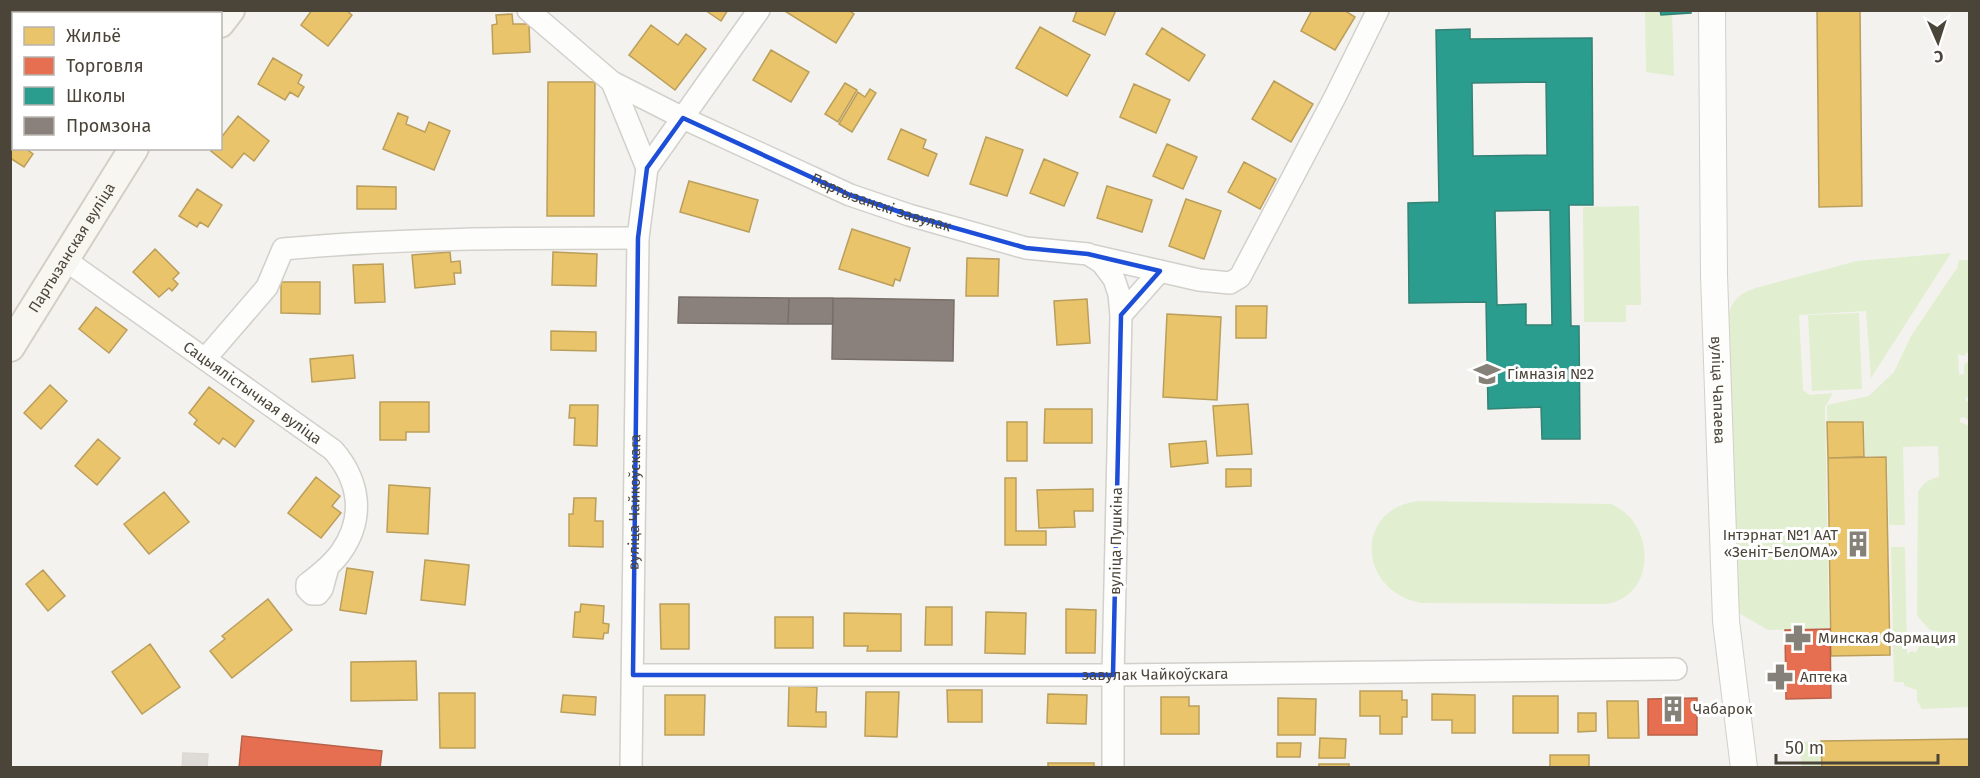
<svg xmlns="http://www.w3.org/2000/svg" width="1980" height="778" font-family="'Fira Sans',sans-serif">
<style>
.green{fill:#e1eecf}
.homes{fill:#e9c46a;stroke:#ba9e5b;stroke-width:1.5}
.shops{fill:#e76f51;stroke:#b8624a;stroke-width:1.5}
.schools{fill:#2a9d8f;stroke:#348275;stroke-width:1.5;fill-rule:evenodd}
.industry{fill:#8a817c;stroke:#776f68;stroke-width:1.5}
.building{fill:#dedbd6;stroke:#dcd9d4;stroke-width:1.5}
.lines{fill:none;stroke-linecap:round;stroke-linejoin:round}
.minor-casing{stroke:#d2d0cb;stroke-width:24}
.tertiary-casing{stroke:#d2d0cb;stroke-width:28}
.secondary-casing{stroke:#d3cfc5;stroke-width:32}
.minor{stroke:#fdfdfc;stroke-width:21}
.tertiary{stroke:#fdfdfc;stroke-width:26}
.secondary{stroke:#f7f6f1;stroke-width:28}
.marked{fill:none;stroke:#1d4ed8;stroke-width:4.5;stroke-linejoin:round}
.labels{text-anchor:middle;stroke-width:6;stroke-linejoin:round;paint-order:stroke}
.street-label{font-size:15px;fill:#4b4439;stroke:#fff}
.poi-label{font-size:15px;fill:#4b4439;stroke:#fff;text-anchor:start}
</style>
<rect width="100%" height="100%" fill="#f4f2ee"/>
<!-- green -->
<path class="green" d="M1645,11h27l2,65 -28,-4z
M1639,206l2,99h-15v17h-42l-1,-115z
M1951,253l-80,125 -5,-67 -67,4 4,75 7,5 23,-2 -8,14 4,221 -61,2 -31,-18 -9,-295c4,-17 11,-23 27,-29l102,-27z
M1959,260h10v19l-1,1 2,7 -1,64 -5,5 -6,-2 1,21 5,-1v-9l6,-5 -1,36 -4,3 4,4v18l-5,-4 -4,1v4l10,4 -1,281 -47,2 -5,-8v-11l-12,-4 -2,-4h-9l-3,-135h14l2,107 5,-3 4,2 3,-7 22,-1v-13l-11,-2 -12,-13 -1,-4 1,-121c5,-9 11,-13 21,-15l-1,-31 -35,1 2,78h-16l-2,-69h-22l-1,-35 -37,1v-17l42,-9 25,-24 17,-36 46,-68z
M1859,313l3,76 -50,2 -4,-76z
M1419,501l192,3c45,19 46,91 -4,100l-186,-1c-63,-11 -68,-95 -2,-102z
M1820,741l1,26h-19l-1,-9 -10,-16z"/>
<!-- homes -->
<path class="homes" d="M124,10h29l5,4h-36z
M312,10h34l6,5 -24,31 -27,-21z
M705,10h23l-7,11z
M783,10h65l6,4 -18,29z
M1077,10h39l-11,25 -32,-14z
M1312,10h32l11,7 -20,33 -34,-19z
M1817,10h43l2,196 -43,1z
M512,14l1,10h16l1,28 -37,2 -1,-29 5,-1 -1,-9z
M651,25l27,20 8,-11 20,15 -31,41 -46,-35z
M1040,27l50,28 -23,41 -51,-28z
M1162,28l43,27 -16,26 -43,-27z
M771,50l38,22 -18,30 -38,-22z
M273,58l29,17 -4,8 6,4 -6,10 -8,-5 -5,8 -27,-16z
M1274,81l39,23 -22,38 -39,-23z
M548,82h47l-1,134h-47z
M845,83l12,7 -19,32 -13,-8z
M1134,84l36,16 -14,33 -36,-16z
M870,89l6,4 -24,39 -13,-8 19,-32 7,5z
M398,113l10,4 -2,7 19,8 4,-10 21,9 -16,39 -51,-21z
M238,116l31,25 -15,20 -10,-8 -12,15 -21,-17 2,-3h7v-9z
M14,129v19h11l8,6 -9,13 -14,-9v-25z
M901,129l25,11 -3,8 14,6 -9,22 -40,-17z
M986,137l37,13 -16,46 -37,-12z
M1167,144l30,13 -14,32 -30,-13z
M1044,159l34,14 -14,33 -34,-13z
M1244,162l32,17 -16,30 -32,-17z
M689,181l69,19 -9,32 -69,-20z
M357,186l39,1v22h-39z
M1107,186l45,14 -10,32 -45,-14z
M197,189l25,16 -14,22 -8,-5 -3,5 -18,-11z
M1186,199l35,12 -17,48 -35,-13z
M852,229l58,19 -10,33 -5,-2 -2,7 -54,-17z
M155,249l24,24 -6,6 5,5 -6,7 -3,-3 -10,9 -26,-25z
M450,252l1,10 9,-1 1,12h-7l1,11 -40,4 -3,-33z
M553,252l44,2 -1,32 -44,-1z
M967,258l32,1 -1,37h-32z
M383,264l2,38 -30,1 -2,-38z
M281,282h39v32l-39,-1z
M1087,299l3,44 -33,2 -3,-44z
M1236,306h31l-1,32h-30z
M96,307l31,23 -18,23 -30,-24z
M1167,314l54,3 -4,83 -54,-3z
M551,331l45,1v19l-45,-1z
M353,355l2,23 -43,4 -2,-23z
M50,385l17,16 -26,28 -17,-16z
M209,387l45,34 -19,26 -12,-9 -4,6 -25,-20 3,-4 -8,-7z
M380,402h49v30h-23v8h-26z
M1248,404l4,50 -35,2 -4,-50z
M570,405h28l-1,41 -23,-1 1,-27h-6z
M1045,409h47v34h-48z
M1007,422h20v39h-20z
M1827,422h36l1,35 -36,1z
M98,439l22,19 -23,27 -22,-19z
M1206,441l2,22 -37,4 -2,-23z
M1886,457l4,198 -59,1 -3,-198z
M1226,469h25v17l-25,1z
M316,477l24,19 -8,10 9,7 -20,25 -33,-25z
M1005,478h11v53h30v14h-41z
M389,485l41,3 -2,46 -41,-2z
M1093,489v22h-19l1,16 -36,1 -2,-38z
M164,492l25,30 -40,32 -25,-30z
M574,498h22l-1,23h8v26l-34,-1v-32h4z
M425,560l44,5 -4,40 -44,-5z
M347,568l26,4 -7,42 -26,-4z
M43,570l22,26 -17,15 -22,-27z
M268,599l24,31 -60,48 -22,-27 15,-12 -3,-3z
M581,604l23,2 -1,17 6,1 -1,9h-4l-1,6 -30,-2 2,-25h5z
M660,604h29v45h-28z
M926,607h26v38h-27z
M1066,609l30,1 -1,43h-29z
M986,612l40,1 -1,41 -40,-1z
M844,613l57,1v37h-34l1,-5h-24z
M775,617h38v31h-38z
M150,644l30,43 -38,27 -30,-42z
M416,661l1,39 -66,1v-39z
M789,686l28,1 -1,25h10v15l-38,-1z
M947,690h35v32h-34z
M1360,691h42v9h5v17h-5v17h-22v-18h-20z
M866,692h33l-2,45 -32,-1z
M439,693h36v55h-35z
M1048,694l39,1 -1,29 -39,-1z
M1432,694l43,1v38h-23v-13h-20z
M563,695l33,2 -1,18 -34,-3z
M665,695h40l-1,40h-39z
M1513,696h45v37h-45z
M1161,697h28v9h10v28h-38z
M1278,698l38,1 -1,36h-37z
M1607,701h31l1,37h-31z
M1578,713h18v18l-18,1z
M1320,738l26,1 -1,19h-26z
M1970,739v29h-148l-1,-27z
M1277,743h24l-1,14h-23z
M1550,755h39v13h-39z
M1048,763h46v5h-46z
M1319,764h30v4h-30z"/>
<!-- shops -->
<path class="shops" d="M1830,629l1,69 -45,1 -1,-69z
M1697,698v37h-49v-36z
M242,736l140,15 -2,17h-141z"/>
<!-- schools -->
<path class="schools" d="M1660,10h31v3l-30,2z
M1470,29v10l122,-1 1,167h-24l2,121h8l1,113h-38l-1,-32 -53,2 -2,-107 -77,1 -1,-100 31,-1 -3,-172zM1546,82l1,73 -74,1 -1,-73zM1550,210l2,115h-26v-21l-29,1 -2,-94z"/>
<!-- industry -->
<path class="industry" d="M679,297l110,1 -1,26 -110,-1z
M789,298h44v26h-45z
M833,298l121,2 -1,61 -121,-2z"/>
<!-- building -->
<path class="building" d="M183,753l25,1 -1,14h-25z"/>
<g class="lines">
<!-- minor casing -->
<g class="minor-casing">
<g id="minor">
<path id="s1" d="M528,10l84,72 71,36 167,77 59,20 117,33 62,6 14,9 12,16 5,15 2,21 -8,360v93"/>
<path d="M612,82l35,86"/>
<path d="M1094,256l105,24 31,3 10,-6 95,-180 43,-87"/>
<path id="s2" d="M64,259l269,191c27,31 32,68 8,102 -9,13 -22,23 -34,32v5l5,5h6l4,-5 6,-22"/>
<path d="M1121,315l39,-44"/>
<path d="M205,359l62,-72 16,-38c118,-11 237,-11 355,-11"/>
<path id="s3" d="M633,675h480l563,-6"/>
<path id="s4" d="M631,768l7,-530 9,-70 112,-158"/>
</g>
</g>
<!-- tertiary casing -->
<g class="tertiary-casing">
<g id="tertiary">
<path id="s5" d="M1712,10l2,265 12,346 18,147"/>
</g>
</g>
<!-- secondary casing -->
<g class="secondary-casing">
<g id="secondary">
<path d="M220,23l10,-13"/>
<path id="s6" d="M10,347l124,-199"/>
</g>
</g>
<!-- minor -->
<use href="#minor" class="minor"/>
<!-- tertiary -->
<use href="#tertiary" class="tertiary"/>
<!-- secondary -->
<use href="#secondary" class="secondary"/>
</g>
<!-- marked area -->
<path class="marked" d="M683,118l167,77 59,20 117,33 62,6 72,17 -39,44 -8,360h-480l5,-437 9,-70z"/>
<!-- icons -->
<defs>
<g id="school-bare" transform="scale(2.07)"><path d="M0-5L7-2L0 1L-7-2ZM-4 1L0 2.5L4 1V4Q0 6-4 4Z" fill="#868178" stroke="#fff" stroke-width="2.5" paint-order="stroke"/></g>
<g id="building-bare" transform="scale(2.07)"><path d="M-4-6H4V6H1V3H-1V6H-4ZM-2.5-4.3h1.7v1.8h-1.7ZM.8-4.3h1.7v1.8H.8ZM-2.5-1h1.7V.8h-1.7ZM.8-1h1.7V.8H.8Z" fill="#868178" stroke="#fff" stroke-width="2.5" paint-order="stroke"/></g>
<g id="pharmacy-bare" transform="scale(2.07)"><path d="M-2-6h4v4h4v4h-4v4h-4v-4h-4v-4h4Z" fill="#868178" stroke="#fff" stroke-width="2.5" paint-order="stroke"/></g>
</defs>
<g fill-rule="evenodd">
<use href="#school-bare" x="1487" y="374"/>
<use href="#building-bare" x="1858" y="544"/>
<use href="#pharmacy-bare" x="1798" y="638"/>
<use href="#pharmacy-bare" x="1780" y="677"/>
<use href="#building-bare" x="1673" y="709"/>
</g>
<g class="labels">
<!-- street labels -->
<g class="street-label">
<text dy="5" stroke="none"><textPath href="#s1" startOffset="406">Партызанскі завулак</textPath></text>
<text dy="5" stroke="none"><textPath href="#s6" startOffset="117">Партызанская вуліца</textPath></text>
<text dy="5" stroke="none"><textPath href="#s5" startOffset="380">вуліца Чапаева</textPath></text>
<text dy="5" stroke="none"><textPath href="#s2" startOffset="231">Сацыялістычная вуліца</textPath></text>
<text dy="5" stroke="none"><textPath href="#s4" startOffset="266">вуліца Чайкоўскага</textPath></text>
<text transform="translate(1116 541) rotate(-89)" y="5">вуліца Пушкіна</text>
<text dy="5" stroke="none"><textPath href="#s3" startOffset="522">завулак Чайкоўскага</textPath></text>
</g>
<!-- poi labels -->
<g class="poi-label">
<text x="1507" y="379">Гімназія №2</text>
<text x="1838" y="540" text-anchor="end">Інтэрнат №1 ААТ<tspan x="1838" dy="17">«Зеніт-БелОМА»</tspan></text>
<text x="1818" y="643">Минская Фармация</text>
<text x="1800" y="682">Аптека</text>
<text x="1693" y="714">Чабарок</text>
</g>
</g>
<!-- border -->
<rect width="1980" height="778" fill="none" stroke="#4b4439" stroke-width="24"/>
<!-- legend -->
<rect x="12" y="12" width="210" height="138" fill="#ffffff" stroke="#b7b4b0" stroke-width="1.5"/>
<rect x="24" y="27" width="30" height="18" fill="#e9c46a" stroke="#b7b4b0" stroke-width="1.5"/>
<text x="66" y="42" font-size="18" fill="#4b4439">Жильё</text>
<rect x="24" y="57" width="30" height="18" fill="#e76f51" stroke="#b7b4b0" stroke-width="1.5"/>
<text x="66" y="72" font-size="18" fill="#4b4439">Торговля</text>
<rect x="24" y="87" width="30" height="18" fill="#2a9d8f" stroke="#b7b4b0" stroke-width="1.5"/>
<text x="66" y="102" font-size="18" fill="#4b4439">Школы</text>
<rect x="24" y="117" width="30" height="18" fill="#8a817c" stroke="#b7b4b0" stroke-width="1.5"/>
<text x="66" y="132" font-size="18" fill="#4b4439">Промзона</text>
<!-- north arrow -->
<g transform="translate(1938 42) rotate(177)" stroke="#ffffff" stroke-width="4.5" paint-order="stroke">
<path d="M0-4.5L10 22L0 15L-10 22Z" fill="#4b4439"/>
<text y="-9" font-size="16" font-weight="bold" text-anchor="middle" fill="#4b4439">С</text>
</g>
<!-- scale -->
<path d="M1776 754v9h162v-9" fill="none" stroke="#4b4439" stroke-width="3"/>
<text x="1785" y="754" font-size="18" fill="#4b4439" stroke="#ffffff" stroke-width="4.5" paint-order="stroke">50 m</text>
</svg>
